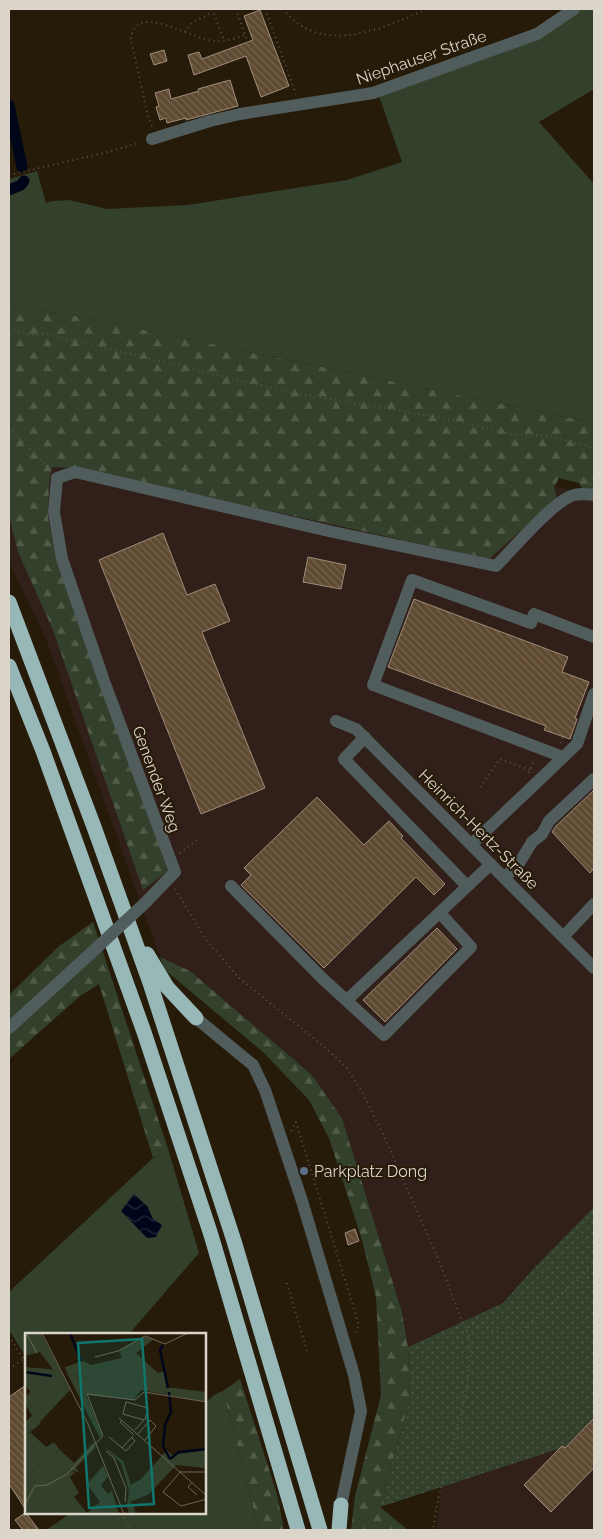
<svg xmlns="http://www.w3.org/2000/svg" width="603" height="1539" font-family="Raleway,sans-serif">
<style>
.commercial{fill:#311f19}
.green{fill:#33402b}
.forest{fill:url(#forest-firs)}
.park{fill:url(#park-dots)}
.water{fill:url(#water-waves)}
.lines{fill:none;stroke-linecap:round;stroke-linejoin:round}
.canal{stroke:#00061a;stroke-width:11}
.building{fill:url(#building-back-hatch);stroke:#9e8d7a}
.path{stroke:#5d5343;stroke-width:2;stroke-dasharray:1 4;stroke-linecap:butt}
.minor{stroke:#515d5d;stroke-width:12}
.highway{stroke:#98b8b8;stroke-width:15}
.minor-bridge{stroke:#515d5d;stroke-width:12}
.service-dot{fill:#5c6f8a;stroke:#261b09;stroke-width:2}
.labels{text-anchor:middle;stroke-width:4;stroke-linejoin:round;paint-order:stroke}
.street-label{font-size:16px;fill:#dcd5c9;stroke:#261b09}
.poi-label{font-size:16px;fill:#dcd5c9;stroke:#261b09;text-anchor:start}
.inset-river{fill:none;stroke:#00061a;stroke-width:2.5}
.inset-road{fill:none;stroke:#6f6556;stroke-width:1}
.view{fill:#0f766e;fill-opacity:0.15;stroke:#0f766e;stroke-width:2.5}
.inset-edge{fill:none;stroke:#dcd5c9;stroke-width:2.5}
</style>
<defs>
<pattern id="forest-firs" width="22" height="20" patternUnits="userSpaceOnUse" patternTransform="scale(1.25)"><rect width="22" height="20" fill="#33402b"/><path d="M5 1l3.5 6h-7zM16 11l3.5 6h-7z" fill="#505b48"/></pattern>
<pattern id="park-dots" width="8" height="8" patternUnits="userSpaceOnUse" patternTransform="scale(1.25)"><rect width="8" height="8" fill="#33402b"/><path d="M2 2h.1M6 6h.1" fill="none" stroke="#505b48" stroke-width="1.8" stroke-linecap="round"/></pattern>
<pattern id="water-waves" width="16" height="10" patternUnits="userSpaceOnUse" patternTransform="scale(1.25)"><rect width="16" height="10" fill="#00061a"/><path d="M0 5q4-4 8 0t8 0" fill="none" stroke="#25293a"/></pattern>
<pattern id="building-back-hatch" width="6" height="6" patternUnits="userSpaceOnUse" patternTransform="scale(1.25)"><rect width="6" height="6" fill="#5f4a31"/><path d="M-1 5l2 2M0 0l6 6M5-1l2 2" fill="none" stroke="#75634e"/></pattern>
</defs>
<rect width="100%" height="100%" fill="#261b09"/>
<!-- commercial -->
<path class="commercial" d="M9,369l97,24 488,102v712l-60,61 -31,35 -95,44 -6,-36 -60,-193 -31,-44 -121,-103 -30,-14 -114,-318 -37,-77z
M594,1417v113h-157l4,-43 124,-40z"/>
<!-- green -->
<path class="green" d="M577,9h17v80l-55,33 55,62v239l-518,-107 -67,-10v-127l28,-8 9,32 7,-2 16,-1 38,9 81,-4 159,-25 55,-18 -24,-69 66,-22z
M169,1152l30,101 -70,81h-103v23l-17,-27v-38l144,-134z
M223,1391l36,139h-213l25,-17h134v-110l9,-8z"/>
<!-- forest -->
<path class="forest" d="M9,306l67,10 518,107v72l-9,-2 -6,-10 -20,-5 -5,9 3,11 -68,61 -413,-91 -24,-1 -3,15 -1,35 9,46 111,308 -25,19 -90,-260 -35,-78 -9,-36z
M93,922l76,230 -16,6 -54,-174 -19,12 -71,63v-64l49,-48z
M160,957l30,14 121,103 31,44 60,194 6,35 2,52 -30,108 28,23h-57l4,-34 26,-101 -5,-98 -14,-57 -33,-102 -20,-38 -46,-48 -98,-82z
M240,1379l37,115 7,36h-25l-36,-139z"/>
<!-- park -->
<path class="park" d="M594,1207v210l-29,30 -185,60 30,-108 -2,-52 95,-44 31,-35z"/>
<!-- water -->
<path class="water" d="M134,1194l13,12 6,13 9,6 -6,12 -9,1 -26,-27z"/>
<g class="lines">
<!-- canal -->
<path class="canal" d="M9,105l13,62
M9,190l12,-5 3,-4"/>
</g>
<!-- building -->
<path class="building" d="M260,10l29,76 -28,11 -15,-41 -52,19 -6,-20 11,-3 3,7 51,-19 -9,-24z
M164,50l3,11 -13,4 -4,-11z
M230,80l8,26 -52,14v-2l-19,5 -1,-5 -6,2 -4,-13 3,-1 -4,-13 14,-4 2,10 28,-8 -1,-2z
M163,533l24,62 28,-11 15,37 -28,11 63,156 -64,26 -102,-254z
M308,557l38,8 -5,24 -38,-7z
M414,599l154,58 -6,15 27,10 -14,36 2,1 -7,20 -26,-9 2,-4 -158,-59z
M594,790v78l-4,5 -38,-41 4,-6z
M317,797l47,48 25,-24 14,15 -2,2 44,46 -11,11 -18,-18 -92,91 -83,-83 10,-10 -7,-7z
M437,928l20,21 -72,73 -22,-22z
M355,1229l4,12 -11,4 -3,-12z
M26,1385v125l-17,-26v-87z
M594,1418v50l-43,44 -27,-27 38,-39 3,2z
M26,1512v1l13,17h-16l-8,-10z"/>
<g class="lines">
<!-- path -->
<path class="path" d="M212,9l12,31
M236,9l18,52
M265,9l31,85
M283,9c37,48 99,20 144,0
M185,32l8,-10 20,-10
M152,126l-4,-9 -17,-78c4,-39 60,1 84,2 10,1 21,-3 30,-6
M9,175l95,-22 36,-10
M9,328l25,8 9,-3 246,59 165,28 55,14 40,2 45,12
M9,427l41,43
M590,484l4,-7
M560,743l3,-6
M529,773l5,-14
M480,787l20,-28 30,11
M180,853l18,-14
M175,889l31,51 32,37 84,68 25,23 15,24 21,42 57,129 21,56 8,17 2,18 -5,40 -27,101 -6,35
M291,1131l5,-9 63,203 -5,10
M287,1283l20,68
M466,1331l6,-7c15,4 33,13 48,8l74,-67
M9,1336l17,27
M9,1369l14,-10
M9,1444l17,-12
M121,1513l10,17"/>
<!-- minor -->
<path class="minor" d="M152,139l58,-18 30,-7 133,-21 164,-59 37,-25
M336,721l20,8 238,239
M365,737l-21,22 123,127
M563,757l-190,-72 39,-105 119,43 3,-9 60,23
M472,844l105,-100 17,-50
M505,877l13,-12 14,-23 10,-8 7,-13 45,-42
M231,886l92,93 61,56 87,-88 -31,-34
M145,903l30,-31 -71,-191 -42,-122 -8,-47 3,-34 18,-6 258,60 163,34c18,-18 54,-61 75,-70 8,-3 15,-2 23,-1
M564,936l30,-32
M347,1000l144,-136
M196,1018l57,47 12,25 37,111 52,174 7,36 -20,94
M9,1028l81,-74"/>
<!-- highway -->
<path class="highway" d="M9,602l85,225 56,156 84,258 86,289
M9,666l34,85 101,281 67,203 87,295
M147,954l20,33 29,31
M339,1530l2,-25"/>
<!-- minor-bridge -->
<path class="minor-bridge" d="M90,954l55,-51"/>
</g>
<!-- markers -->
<circle class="service-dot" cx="304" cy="1171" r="5"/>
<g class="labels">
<!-- street labels -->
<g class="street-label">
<text transform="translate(421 57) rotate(-19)" y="6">Niephauser Straße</text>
<text transform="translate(157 779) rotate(70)" y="6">Genender Weg</text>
<text transform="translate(479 829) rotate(45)" y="6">Heinrich-Hertz-Straße</text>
</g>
<!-- poi labels -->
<g class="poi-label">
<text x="314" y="1177">Parkplatz Dong</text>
</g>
</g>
<!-- overview -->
<g transform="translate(25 1333)">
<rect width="181" height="181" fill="#261b09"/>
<path d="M0,0h16l19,37 -5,2 -15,-20 -15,4zM118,4l11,2 -18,14 22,20 7,-3 4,18 -101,-13 -3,-8 18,-6 8,4 31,-7 -3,-7zM15,43l24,2 6,12 -31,33 -13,-27 5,-4 -6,-6v-8zM5,99l16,15 8,-5 6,8 -35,27v-41zM78,133l5,10 -7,10 7,8 4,-3 7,23h-94v-27l29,-19 21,4 -5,5 9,16 -5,4 13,16 13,-11 -13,-18z" fill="#33402b"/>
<path d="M0,34l35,3 4,8h-39zM43,42l138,17v10l-65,-12 -7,10 -48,-5 16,40 -2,3zM1,63l14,28 -15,12v-14l7,-6 -7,-13zM69,109l1,6 -19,20 3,4 -6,-1 -13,6 -6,-9 -29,19v-10l35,-27 14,13zM77,112l21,16 8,24 -1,17 4,3 1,9h-6l-2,-7 2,-17 -8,-27z" fill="#33402b"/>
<path d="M142,117l5,5 34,-5v18l-30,-3 -27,29 -19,8 1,-17 10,-6z" fill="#33402b"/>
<path class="inset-river" d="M45,0l11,28M138,12l-3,5 8,38M0,39l27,4M144,59l2,20 -6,13 -2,21 7,13M145,126l9,-7 28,-3"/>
<path class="inset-road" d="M1,0l11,20M17,0l46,91 36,90M70,24l23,-6 27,-15 20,8 23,-11M94,85l88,78M97,87l-2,2 14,13M110,97l10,-11 3,-11 -22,-6 -3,12 21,6M113,101l12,-14 6,6 -11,14M84,104l17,14 9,-10 -3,-3M97,115l11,-12M81,118l8,7 12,30 -1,14M156,138l-18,21 18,14 26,-7M156,139h26M167,149l-4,5 9,8M0,171l10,-18 12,-1 20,-11 36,-38 -16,-42 48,6 9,-8 63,10"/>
<path class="view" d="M117,6l12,165 -65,4 -11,-165z"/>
<rect width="181" height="181" class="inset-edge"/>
</g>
<!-- border -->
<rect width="603" height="1539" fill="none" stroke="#dcd5c9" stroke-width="20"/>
</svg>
